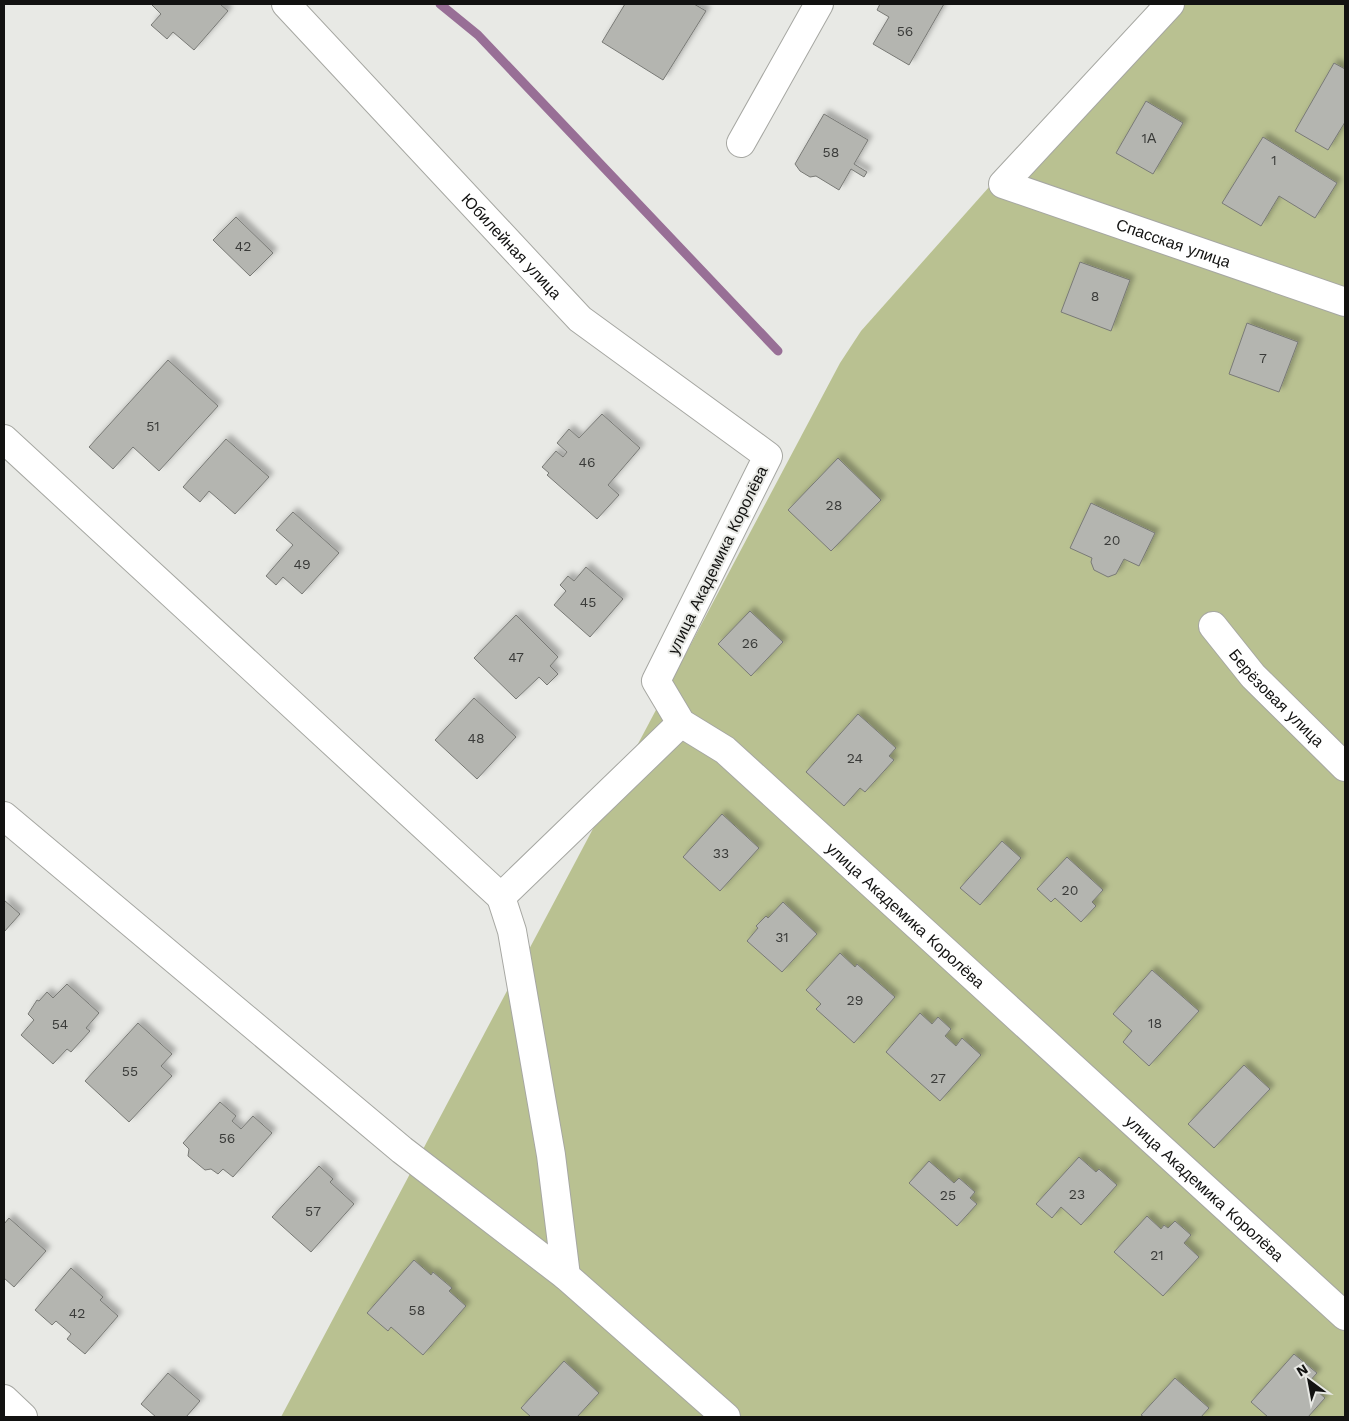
<svg xmlns="http://www.w3.org/2000/svg" width="1349" height="1421" font-family="'Work Sans',sans-serif">
<style>
.green{fill:#b9c191}
.lines{fill:none;stroke-linecap:round;stroke-linejoin:round}
.stream{stroke:#986f96;stroke-width:9}
.building{fill:#b4b5b0;stroke:#797a76;filter:url(#shadow)}
.minor-casing{stroke:#a6a7a2;stroke-width:30}
.minor{stroke:#fff;stroke-width:28}
.labels{text-anchor:middle;stroke-width:4;stroke-linejoin:round;paint-order:stroke}
.number-label{font-size:14px;fill:#3a3b39}
.street-label{font-size:16px;fill:#121211;stroke:#e8e9e5}
</style>
<defs>
<filter id="shadow"><feDropShadow dx="4.5" dy="-4.5" stdDeviation="2.5" flood-color="#0004"/></filter>
</defs>
<rect width="100%" height="100%" fill="#e8e9e5"/>
<!-- green -->
<path class="green" d="M1152,4h193v1413h-1064l559,-1054 21,-32z"/>
<g class="lines">
<!-- stream -->
<path class="stream" d="M440,4l38,31 300,316"/>
</g>
<!-- building -->
<path class="building" d="M151,4h69l8,7 -34,39 -21,-18 -6,7 -16,-14 10,-11z
M625,4h69l12,7 -43,69 -61,-38z
M880,4h64l-35,61 -36,-21 16,-27 -12,-7z
M1334,63l11,6v53l-17,28 -33,-19z
M1146,101l37,22 -30,51 -37,-21z
M824,114l44,26 -14,24 13,8 -3,5 -13,-8 -12,21 -23,-14 -6,1 -10,-6 -5,-7z
M1263,137l74,46 -22,35 -36,-22 -18,30 -39,-23z
M236,217l37,36 -23,23 -37,-36z
M1080,262l50,18 -19,51 -50,-19z
M1247,323l51,19 -19,50 -50,-18z
M168,360l50,46 -59,65 -26,-24 -20,22 -24,-22z
M602,414l38,34 -32,37 11,10 -22,24 -50,-44 2,-2 -7,-6 14,-16 7,6 4,-5 -10,-9 12,-14 10,9z
M226,439l43,38 -34,37 -26,-23 -9,11 -17,-15z
M838,458l43,42 -50,51 -43,-41z
M1091,503l64,30 -16,33 -15,-7 -8,15 -8,3 -14,-7 -3,-8 1,-4 -22,-10z
M293,512l46,41 -37,41 -19,-17 -7,8 -10,-9 27,-31 -17,-15z
M586,567l37,32 -33,38 -36,-32 12,-14 -6,-6 8,-9 6,5z
M750,611l33,31 -32,34 -33,-32z
M516,615l42,42 -8,9 8,8 -11,11 -8,-8 -23,22 -42,-41z
M474,698l42,39 -39,42 -42,-39z
M858,714l38,34 -7,8 5,4 -29,32 -5,-4 -16,18 -38,-34z
M722,814l37,34 -39,43 -37,-34z
M1002,841l19,17 -41,47 -20,-17z
M1067,857l36,33 -11,12 4,4 -15,16 -26,-24 -4,4 -14,-13z
M4,900l16,14 -16,18z
M783,902l34,32 -35,38 -35,-31 11,-13 -2,-2 10,-10 2,2z
M840,953l15,14 2,-3 38,33 -41,46 -38,-34 5,-5 -15,-14z
M1152,970l47,41 -50,55 -26,-24 9,-11 -19,-17z
M67,984l32,29 -13,15 4,3 -19,21 -4,-3 -14,15 -32,-29 13,-15 -6,-6 9,-14 2,1 8,-9 6,6z
M920,1013l12,11 6,-7 13,12 -6,7 11,10 6,-8 19,17 -41,46 -54,-49z
M138,1023l34,31 -11,12 11,10 -43,46 -44,-41z
M1244,1065l26,24 -56,59 -26,-24z
M220,1102l16,14 -4,5 9,8 12,-13 19,17 -39,44 -10,-8 -5,5 -7,-5 -6,1 -17,-14 1,-7 -6,-6z
M1079,1157l17,15 3,-3 18,16 -36,40 -20,-18 -9,11 -16,-14z
M929,1161l25,22 5,-5 16,14 -5,6 7,6 -20,22 -48,-43z
M319,1166l14,13 -3,3 24,22 -43,48 -39,-35z
M1147,1216l14,13 3,-4 4,3 7,-7 16,14 -7,8 15,14 -36,39 -49,-44z
M9,1218l37,33 -32,36 -10,-9v-54z
M414,1260l17,15 2,-3 19,16 -3,3 17,15 -43,49 -32,-28 -3,4 -21,-18z
M71,1268l32,29 -3,3 18,16 -33,38 -18,-15 4,-5 -15,-13 -4,4 -17,-15z
M1294,1354l23,19 -9,10 17,15 -17,19h-40l-17,-15z
M564,1361l35,32 -22,24h-46l-10,-9z
M168,1373l32,28 -14,16h-30l-15,-13z
M1175,1378l34,30 -8,9h-57l-3,-2z"/>
<g class="lines">
<!-- minor casing -->
<g class="minor-casing">
<g id="minor">
<path id="s1" d="M286,4l294,315 188,137 -112,225 25,42 44,27 620,566"/>
<path id="s2" d="M1170,4l-167,180 342,118"/>
<path d="M741,143l78,-139"/>
<path d="M4,439l497,458"/>
<path id="s3" d="M1213,626l40,50 92,91"/>
<path d="M681,723l-180,174 11,34 39,224 15,121 160,141"/>
<path d="M4,816l398,334 164,126"/>
<path d="M4,1399l19,18"/>
</g>
</g>
<!-- minor -->
<use href="#minor" class="minor"/>
</g>
<g class="labels">
<!-- number labels -->
<g class="number-label">
<text x="905" y="36">56</text>
<text x="1149" y="143">1А</text>
<text x="831" y="157">58</text>
<text x="1274" y="165">1</text>
<text x="243" y="251">42</text>
<text x="1095" y="301">8</text>
<text x="1263" y="363">7</text>
<text x="153" y="431">51</text>
<text x="587" y="467">46</text>
<text x="834" y="510">28</text>
<text x="1112" y="545">20</text>
<text x="302" y="569">49</text>
<text x="588" y="607">45</text>
<text x="750" y="648">26</text>
<text x="516" y="662">47</text>
<text x="476" y="743">48</text>
<text x="855" y="763">24</text>
<text x="721" y="858">33</text>
<text x="1070" y="895">20</text>
<text x="782" y="942">31</text>
<text x="855" y="1005">29</text>
<text x="1155" y="1028">18</text>
<text x="60" y="1029">54</text>
<text x="130" y="1076">55</text>
<text x="938" y="1083">27</text>
<text x="227" y="1143">56</text>
<text x="1077" y="1199">23</text>
<text x="948" y="1200">25</text>
<text x="313" y="1216">57</text>
<text x="1157" y="1260">21</text>
<text x="417" y="1315">58</text>
<text x="77" y="1318">42</text>
</g>
<!-- street labels -->
<g class="street-label">
<text dy="6" stroke="none"><textPath href="#s2" startOffset="426">Спасская улица</textPath></text>
<text dy="6" stroke="none"><textPath href="#s1" startOffset="331">Юбилейная улица</textPath></text>
<text transform="translate(717 560) rotate(-64)" y="6">улица Академика Королёва</text>
<text dy="6" stroke="none"><textPath href="#s3" startOffset="96">Берёзовая улица</textPath></text>
<text dy="6" stroke="none"><textPath href="#s1" startOffset="1260">улица Академика Королёва</textPath></text>
<text dy="6" stroke="none"><textPath href="#s1" startOffset="1665">улица Академика Королёва</textPath></text>
</g>
</g>
<!-- border -->
<rect width="1349" height="1421" fill="none" stroke="#121211" stroke-width="10"/>
<!-- north arrow -->
<g transform="translate(1309 1381) rotate(328)" stroke="#e8e9e5" stroke-width="4" paint-order="stroke">
<path d="M0-4L9 19L0 12L-9 19Z" fill="#121211"/>
<text y="-8" font-size="14" font-weight="bold" text-anchor="middle" fill="#121211">N</text>
</g>
</svg>
